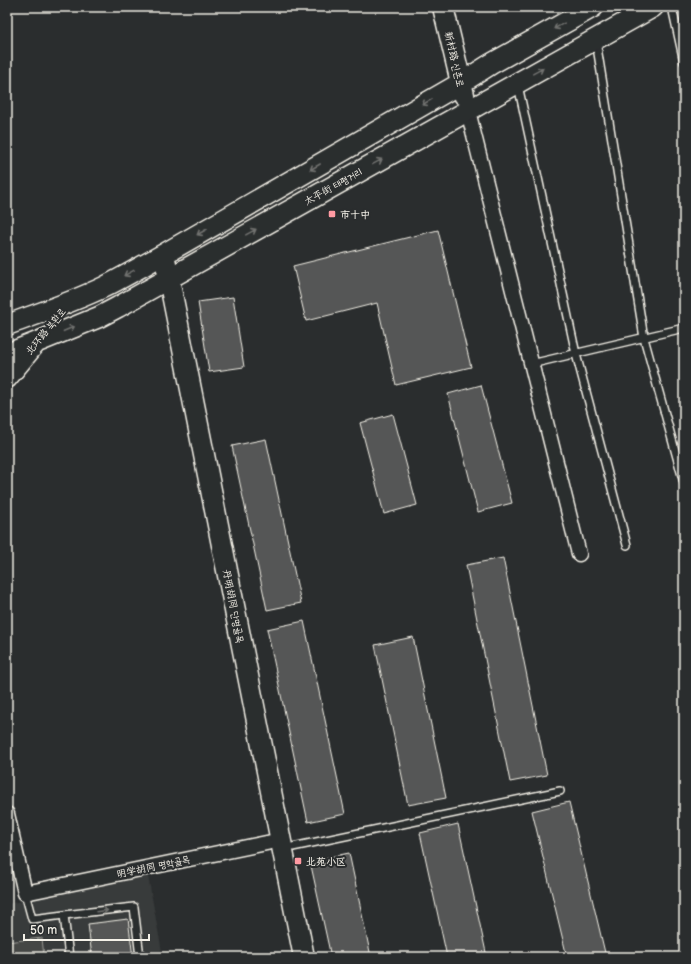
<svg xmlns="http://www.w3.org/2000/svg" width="691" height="964" font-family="'Balsamiq Sans','LXGW WenKai TC','Poor Story',sans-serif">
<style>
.built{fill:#373a3a}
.green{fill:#444645;stroke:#9c9c96}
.building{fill:#555756;stroke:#f4f1e8}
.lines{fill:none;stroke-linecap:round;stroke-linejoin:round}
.lane-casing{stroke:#f4f1e8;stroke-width:10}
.street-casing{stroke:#f4f1e8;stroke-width:17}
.secondary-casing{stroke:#f4f1e8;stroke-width:23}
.lane{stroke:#2a2d2e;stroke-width:7}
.street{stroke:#2a2d2e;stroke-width:14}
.secondary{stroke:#2a2d2e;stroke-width:20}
.oneway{stroke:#71726f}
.poi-dot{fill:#ff9aa2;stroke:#2a2d2e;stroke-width:1.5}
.labels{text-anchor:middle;stroke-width:4;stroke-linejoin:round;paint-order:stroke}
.street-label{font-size:10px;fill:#f4f1e8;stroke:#2a2d2e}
.poi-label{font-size:10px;font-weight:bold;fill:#f4f1e8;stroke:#2a2d2e;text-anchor:start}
</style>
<rect width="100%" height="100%" fill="#2a2d2e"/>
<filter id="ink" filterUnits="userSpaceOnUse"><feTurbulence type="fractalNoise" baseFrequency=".025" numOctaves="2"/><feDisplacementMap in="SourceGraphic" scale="8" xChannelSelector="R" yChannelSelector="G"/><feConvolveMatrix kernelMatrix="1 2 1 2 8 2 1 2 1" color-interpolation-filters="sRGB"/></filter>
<g filter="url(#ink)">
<!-- built -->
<path class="built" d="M148,876l15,81h-156v-53z"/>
<!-- green -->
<path class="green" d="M42,938l2,19h-37v-15z"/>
<!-- building -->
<path class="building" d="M438,230l33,137 -75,18 -19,-82 -71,18 -13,-55z
M233,297l11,70 -35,5 -11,-70z
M481,385l31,118 -34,9 -30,-118z
M393,414l24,91 -33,9 -24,-91z
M266,439l35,164 -34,7 -35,-164z
M503,558l44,217 -37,7 -44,-217z
M304,621l41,193 -37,8 -41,-193z
M413,637l33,161 -38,7 -33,-160z
M569,802l37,155h-39l-35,-146z
M458,824l29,133h-40l-27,-124z
M349,853l22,104h-40l-21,-96z
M128,919l5,38h-41l-4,-33z"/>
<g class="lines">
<!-- lane casing -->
<g class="lane-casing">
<path id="lane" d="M672,7l12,55
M596,41l48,297 40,145
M518,85l58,269 51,191
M531,364l153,-36
M283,849l277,-58
M25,893l7,26 32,-4 5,42
M64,915l70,-8 6,50"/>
</g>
<!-- street casing -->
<g class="street-casing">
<path id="street" d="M468,111l111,443
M7,814l18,79 256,-53"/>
</g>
<!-- secondary casing -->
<g class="secondary-casing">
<path id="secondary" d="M443,7l21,88
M164,254l140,703
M7,325c33,-12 66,-23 97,-38 20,-10 40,-22 60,-33l297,-171 30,-19 102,-57
M7,354l28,-11 64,-26 19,-10 535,-300
M7,378l28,-34"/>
</g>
<!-- lane -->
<use href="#lane" class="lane"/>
<!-- street -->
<use href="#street" class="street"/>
<!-- secondary -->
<use href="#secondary" class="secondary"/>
</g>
<!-- one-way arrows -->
<defs><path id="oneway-shaft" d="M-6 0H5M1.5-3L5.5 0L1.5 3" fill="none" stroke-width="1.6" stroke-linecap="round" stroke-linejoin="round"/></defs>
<g class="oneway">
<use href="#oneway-shaft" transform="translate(559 26) rotate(151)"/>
<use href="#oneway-shaft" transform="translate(538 71) rotate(-29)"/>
<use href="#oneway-shaft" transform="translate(427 102) rotate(150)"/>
<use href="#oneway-shaft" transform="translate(377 162) rotate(-29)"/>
<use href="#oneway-shaft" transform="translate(315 167) rotate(150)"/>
<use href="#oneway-shaft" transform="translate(202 232) rotate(150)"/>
<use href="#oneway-shaft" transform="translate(251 232) rotate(-29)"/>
<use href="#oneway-shaft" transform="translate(129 273) rotate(151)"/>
<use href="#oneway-shaft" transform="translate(69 329) rotate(-23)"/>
<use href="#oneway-shaft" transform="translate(102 911) rotate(-7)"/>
</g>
</g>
<!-- markers -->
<g class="poi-dot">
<rect x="328" y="210" width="8" height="8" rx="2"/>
<rect x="294" y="857" width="8" height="8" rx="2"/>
</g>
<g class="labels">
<!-- street labels -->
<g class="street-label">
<text transform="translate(455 59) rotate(77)" y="4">新村路 신촌로</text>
<text transform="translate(333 186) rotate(-29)" y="4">太平街 태평거리</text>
<text transform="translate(45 331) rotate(-51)" y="4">北环路 북환로</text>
<text transform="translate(234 606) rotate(79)" y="4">丹明胡同 단명골목</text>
<text transform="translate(153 866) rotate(-12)" y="4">明学胡同 명학골목</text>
</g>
<!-- poi labels -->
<g class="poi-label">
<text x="340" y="218">市十中</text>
<text x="306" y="865">北苑小区</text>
</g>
</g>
<!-- margin -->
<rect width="691" height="964" fill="none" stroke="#2a2d2e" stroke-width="24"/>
<rect x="12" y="12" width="667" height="940" fill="none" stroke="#f4f1e8" stroke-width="1.5" filter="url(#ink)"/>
<!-- scale -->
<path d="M24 934v6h125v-6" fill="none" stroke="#f4f1e8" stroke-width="2"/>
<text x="30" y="934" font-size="12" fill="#f4f1e8" stroke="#2a2d2e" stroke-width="3" paint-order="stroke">50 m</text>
</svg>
